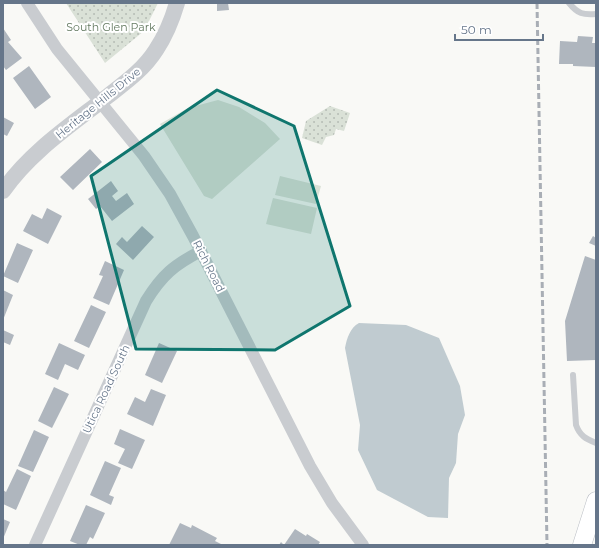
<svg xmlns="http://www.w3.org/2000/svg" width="599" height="548" font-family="Montserrat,sans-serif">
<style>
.grass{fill:#dae1d7}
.park{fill:url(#park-dots)}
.water{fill:#c0cbd0}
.building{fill:#afb6be}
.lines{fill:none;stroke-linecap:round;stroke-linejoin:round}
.secondary-casing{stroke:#bbbfc5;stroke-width:19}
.service{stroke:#c9ccd0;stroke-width:6}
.minor{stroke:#c9ccd0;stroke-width:12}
.tertiary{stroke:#c9ccd0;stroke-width:16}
.secondary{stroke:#fff;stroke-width:18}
.rail{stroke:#a9aeb5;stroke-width:3;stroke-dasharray:6 3;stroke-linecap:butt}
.marked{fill:#0f766e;fill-opacity:0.2;stroke:#0f766e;stroke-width:3;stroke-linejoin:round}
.labels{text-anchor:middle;stroke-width:4;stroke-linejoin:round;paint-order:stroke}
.park-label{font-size:11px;fill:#647a61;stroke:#fff}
.street-label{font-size:11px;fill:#66768a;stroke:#fff}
</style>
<defs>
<pattern id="park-dots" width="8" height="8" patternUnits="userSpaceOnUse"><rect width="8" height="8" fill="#dae1d7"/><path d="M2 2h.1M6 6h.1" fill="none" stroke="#b5bbb4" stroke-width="1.8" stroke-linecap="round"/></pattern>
</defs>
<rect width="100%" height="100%" fill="#f9f9f6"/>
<!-- grass -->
<path class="grass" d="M218,100l21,7 26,16 15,16 -68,60 -8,-3 -44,-72 28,-16z
M280,176l41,10 -5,18 -41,-9z
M273,198l44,10 -6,26 -45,-10z"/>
<!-- park -->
<path class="park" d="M66,3h92l-14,28 -39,32z
M330,106l20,7 -6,18 -8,-2 -2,6 -8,2 -4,8 -20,-7 4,-17z"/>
<!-- water -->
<path class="water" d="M359,323l47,2 33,13 21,48 5,29 -7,19 -2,29 -7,15 -1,40 -20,-1 -51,-27 -19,-40 2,-25 -15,-77c2,-10 5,-20 14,-25z"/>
<!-- building -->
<path class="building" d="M217,3h11l1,7 -12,1z
M3,28l8,12 -3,2 14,16 -16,12 -3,-4z
M578,36l15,1 -1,6h4v24l-23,-1v-2h-14l1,-23 17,1z
M29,66l22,31 -16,12 -22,-31z
M3,117l11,6 -7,13 -4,-2z
M90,149l12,13 -29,28 -13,-13z
M111,181l7,10 -6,5 4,5 11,-8 7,11 -22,17 -12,-15 -4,3 -8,-10z
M47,208l15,8 -14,28 -25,-13 9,-17 10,5z
M142,226l12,11 -21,23 -17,-16 6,-7 5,5z
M593,236l3,2v8l-7,-3z
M17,243l16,7 -15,33 -15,-7z
M585,256l11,4v50l-1,3 1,47 -29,1 -2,-40z
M105,261l19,9 -15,35 -16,-7 10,-22 -4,-1z
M3,290l10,5 -10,25z
M91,305l15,7 -17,36 -15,-7z
M3,330l11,5 -4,10 -7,-3z
M59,343l26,12 -7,15 -13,-6 -7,16 -13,-6z
M159,343l18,8 -15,32 -17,-8z
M54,387l15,7 -17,34 -14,-7z
M151,389l15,6 -13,31 -26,-12 8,-17 10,5z
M120,429l25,11 -13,29 -14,-6 7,-14 -11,-5z
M34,430l15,7 -16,35 -15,-6z
M105,461l16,7 -12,27 5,2 -3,8 -21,-10z
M17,469l14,7 -15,34 -13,-6v-14l3,2z
M86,505l19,8 -12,26 -3,-2 -4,8h-6l-10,-4z
M3,519l7,3 -7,17z
M180,523l11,5 1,-3 25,13 -2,3 8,4h-54z
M295,529l11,7 1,-2 13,8 -2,3h-39l2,-3 3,3z"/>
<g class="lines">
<!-- secondary casing -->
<g class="secondary-casing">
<path id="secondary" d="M582,545l14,-44"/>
</g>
<!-- service -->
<path class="service" d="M569,3c9,11 14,12 27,11
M573,375l3,50c4,11 10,14 20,18"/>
<!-- minor -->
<path class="minor" d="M27,3l30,46 87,107 26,38 23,42 117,230 22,37 31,42
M35,545l111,-244c16,-26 28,-36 55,-50"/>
<!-- tertiary -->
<path class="tertiary" d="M3,191c27,-39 68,-66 105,-95 18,-14 36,-27 48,-46 10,-15 16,-30 21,-47"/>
<!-- secondary -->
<use href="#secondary" class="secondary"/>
<!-- rail -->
<path class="rail" d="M537,3l10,542"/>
</g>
<!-- marked area -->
<path class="marked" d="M217,90l77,36 56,180 -75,44 -139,-1 -45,-173z"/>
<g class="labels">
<!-- park labels -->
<g class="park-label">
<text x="111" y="31">South Glen Park</text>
</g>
<!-- street labels -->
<g class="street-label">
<text transform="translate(98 103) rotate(-39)" y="4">Heritage Hills Drive</text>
<text transform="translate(209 266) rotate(63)" y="4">Rich Road</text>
<text transform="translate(106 389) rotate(-65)" y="4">Utica Road South</text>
</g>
</g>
<!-- border -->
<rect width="599" height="548" fill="none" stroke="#66768a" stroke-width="8"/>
<!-- scale -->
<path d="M455 34v6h88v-6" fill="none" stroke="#66768a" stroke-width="2"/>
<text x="461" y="34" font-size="12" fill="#66768a" stroke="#ffffff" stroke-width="3" paint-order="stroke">50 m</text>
</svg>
